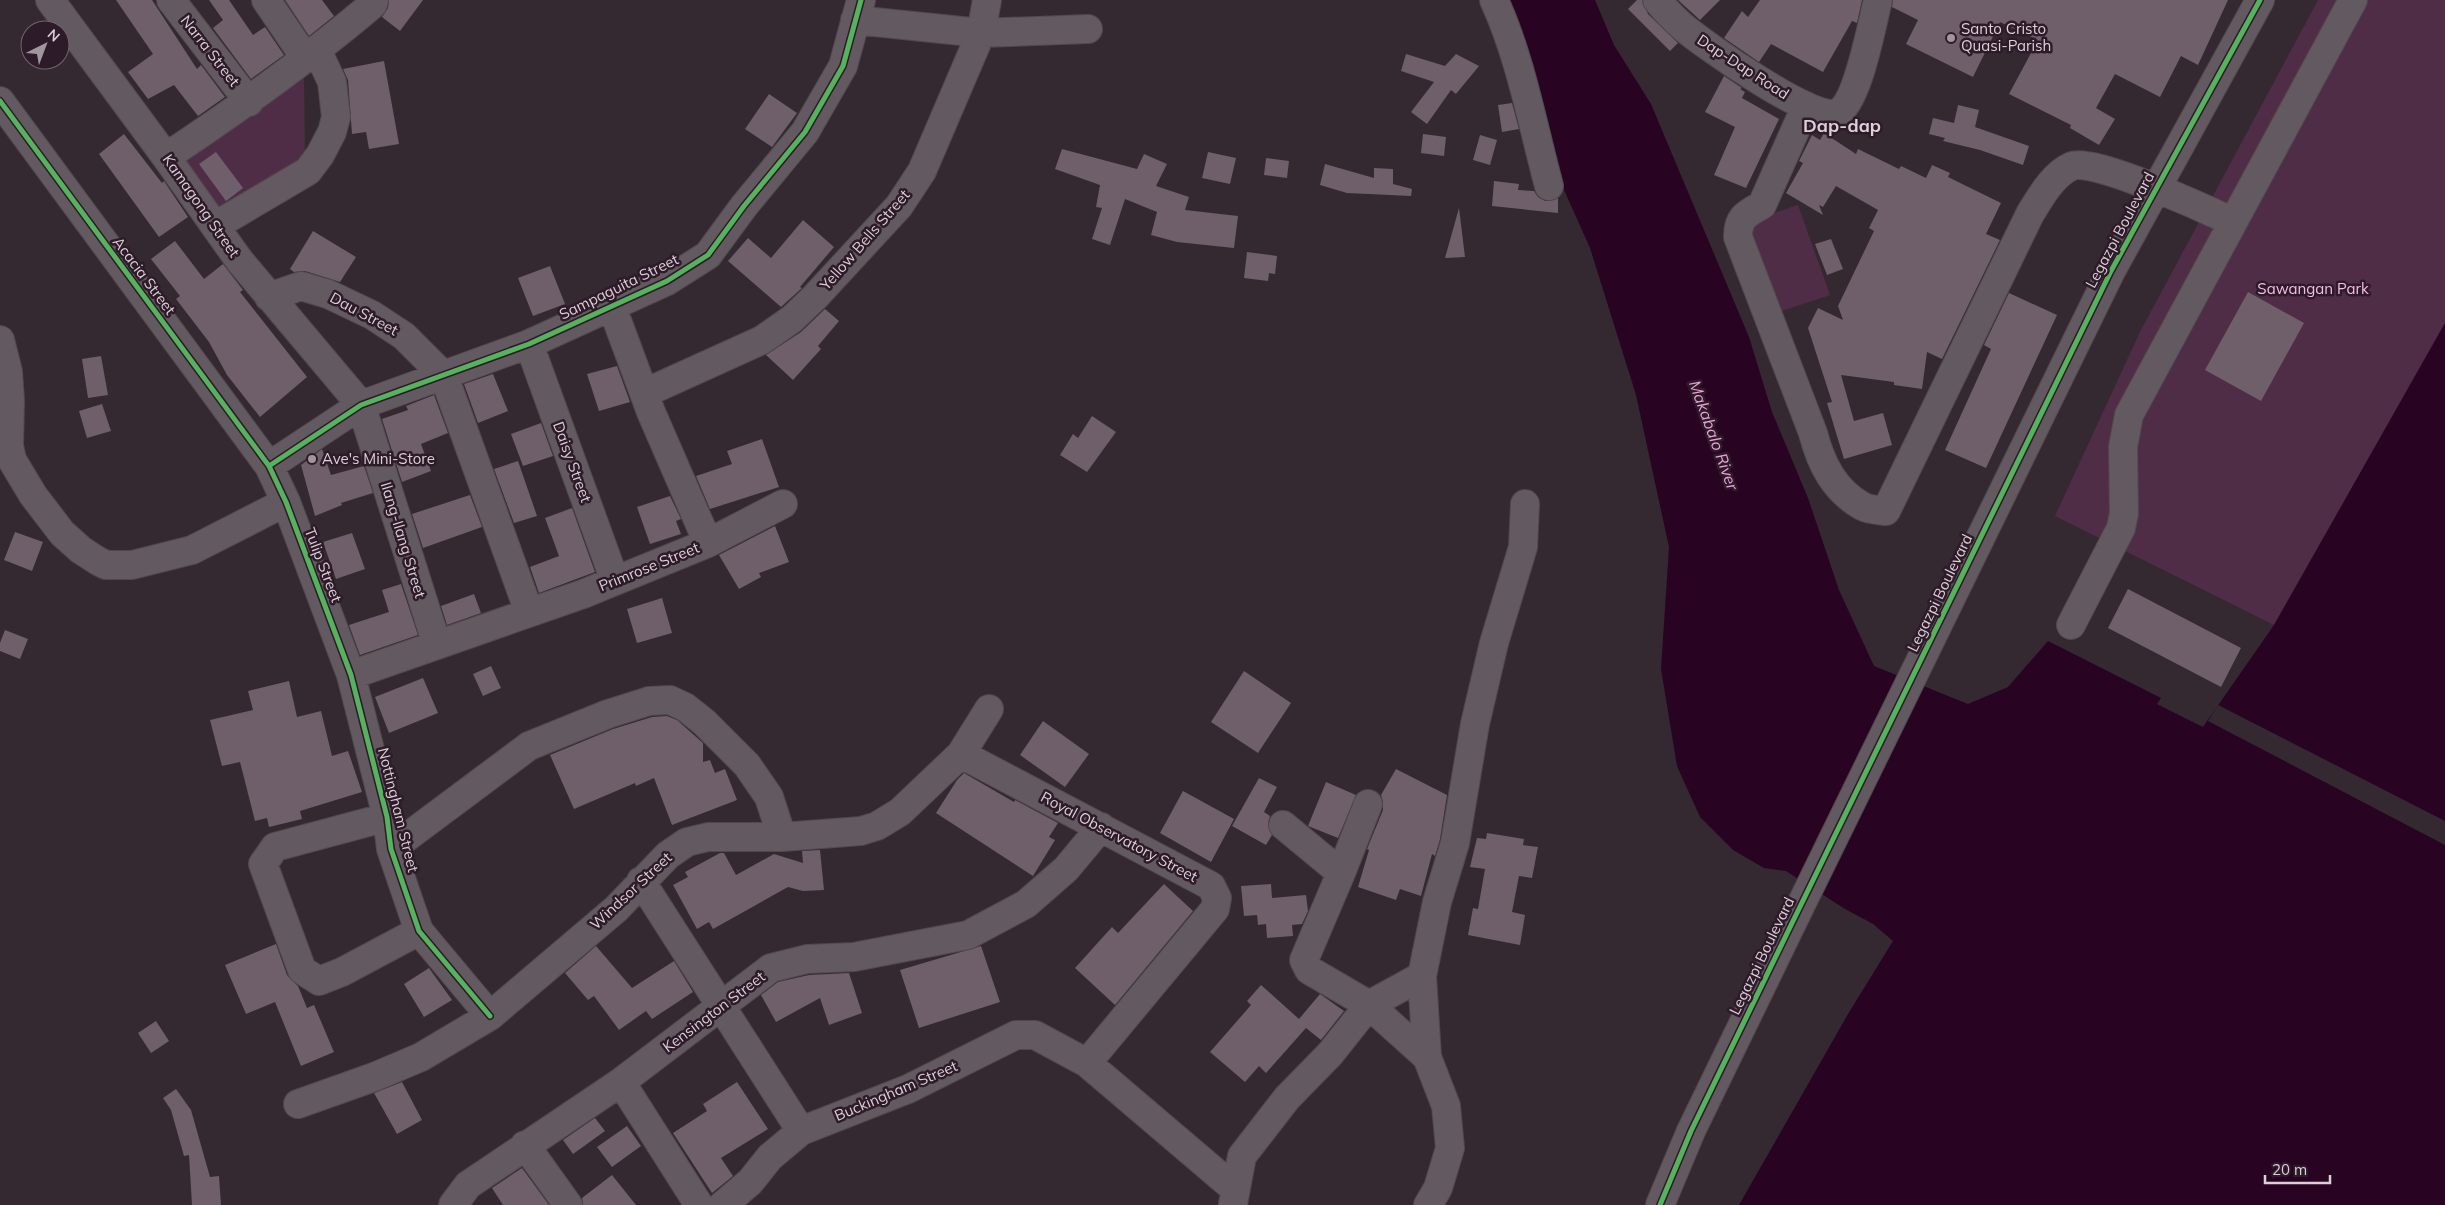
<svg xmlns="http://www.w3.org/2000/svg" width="2445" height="1205" font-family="Mulish,sans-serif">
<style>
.green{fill:#502d47}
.water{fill:#280422}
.pier{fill:#342931}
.building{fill:#6e5f6a}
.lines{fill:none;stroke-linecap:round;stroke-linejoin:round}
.minor-casing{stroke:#51484e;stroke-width:30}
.minor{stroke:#635960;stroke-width:28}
.cycleway-casing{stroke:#2e1b29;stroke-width:8}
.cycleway{stroke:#56b35d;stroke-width:5}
.poi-dot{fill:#a1959e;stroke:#2e1b29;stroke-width:2}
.labels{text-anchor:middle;stroke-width:5;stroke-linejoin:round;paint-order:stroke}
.poi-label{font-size:15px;fill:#dccfd8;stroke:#2e1b29;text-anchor:start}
.street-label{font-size:15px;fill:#dccfd8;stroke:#2e1b29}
.park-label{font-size:15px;fill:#fabbe9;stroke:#2e1b29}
.water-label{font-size:16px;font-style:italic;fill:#efa1db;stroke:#2e1b29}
.quarter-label{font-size:18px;font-weight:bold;fill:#dccfd8;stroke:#2e1b29}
</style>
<rect width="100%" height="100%" fill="#342931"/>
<!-- green -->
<path class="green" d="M2318,0h127v323l-171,302 -219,-109 85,-184z
M304,72l1,89 -87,55 -43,-56z
M1798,205l32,90 -54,18 -31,-90z"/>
<!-- water -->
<path class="water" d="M1501,0h94l19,45 37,59 98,233 23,75 36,86 31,92 35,76 94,38 40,-17 40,-46 113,57 -4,6 46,23 71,-102 171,-302v882h-706l109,-191 45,-73 -20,-17 -28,-15 -59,-38 -22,-3 -31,-18 -33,-33 -23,-51 -16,-97 8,-122 -33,-152 -46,-147 -42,-94z"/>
<!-- pier -->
<path class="pier" d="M2218,705l227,116v24l-237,-124z"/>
<!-- building -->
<path class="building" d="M116,0h36l45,69 4,-4 24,32 -27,19 -24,-31 -26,14 -20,-27 25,-18z
M209,0h20l24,35 12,-8 19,28 -33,24 -38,-51 10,-8z
M285,0h37l12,16 -25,20z
M389,0h34l-23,31 -18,-14 6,-9z
M1637,0h5l6,14 30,29 -8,8 -42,-42z
M1678,0h42l-20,20z
M1760,0h102l-5,23 -5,-2 -29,51 -52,-28 -12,18 -35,-24 18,-27 6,6z
M1893,0h335l-30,65 -17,-9 -21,41 -45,-23 -19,34 19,11 -16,26 -29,-17 1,-3 -62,-31 29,-54 -38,-18 -27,55 -67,-33 12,-24 -26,-13z
M1406,54l39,12 11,-12 23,12 -23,28 -5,-4 -24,34 -16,-12 23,-30 -33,-11z
M384,61l15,83 -30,5 -3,-17 -14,2 -4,-54 -5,-11z
M1724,76l18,12 -2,1 5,3 -3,6 37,21 -33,69 -32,-13 21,-48 -30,-15z
M769,94l28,19 -25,34 -27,-18z
M1512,103l7,26 -17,3 -4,-27z
M1958,105l21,5 -4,17 54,19 -6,19 -43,-15 -37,-9 2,-3 -16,-4 4,-16 21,5z
M1824,133l32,21 2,-5 41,20 2,-3 25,12 6,-13 18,8 -2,4 53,26 -15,31 14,6 -58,119 -15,-7 -5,37 -28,-4v-3l-53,-7 13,46 29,-8 9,32 -48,14 -17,-56 5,-1 -24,-74 10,-20 25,12 -5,-14 36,-75 -5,-3 9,-18 -42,-24 -13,21 -4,-2 4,10 -37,-22 17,-30 -4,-2 13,-26 8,5z
M124,134l38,49 2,-2 24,36 -29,20 -60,-83z
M1423,134l23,3 -2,19 -23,-3z
M1480,135l17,5 -7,25 -17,-5z
M1062,149l75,20 7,-15 23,10 -11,22 33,11 -4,13 53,6 -4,32 -57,-6 -26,-7 6,-23 -32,-13 -15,46 -18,-6 10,-31 -6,-1 4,-22 -45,-16z
M216,152l27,36 -17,13 -27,-37z
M1208,152l28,6 -6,26 -28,-6z
M1266,158l23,3 -2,17 -23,-3z
M1325,164l49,14v-10l19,1v15l19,5 -1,7 -64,-3 -27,-8z
M1494,181l25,3 -1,6 16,1 4,6 7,4 13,-3v15l-66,-7z
M1459,208l6,49 -20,1z
M803,220l31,27 -34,40 2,1 -21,19 -53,-46 20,-23 23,20z
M313,231l43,26 -16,25 -35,-11 -11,1 -4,-3z
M1831,239l12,30 -16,6 -12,-31z
M175,241l29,38 19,-15 20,26 -3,2 67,85 -47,40 -33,-42 -18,-33 -33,-43 4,-3 -29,-37z
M1247,252l30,4 -2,18 -6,-1 -1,8 -24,-3z
M550,266l15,38 -32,12 -15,-38z
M2248,292l56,31 -43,78 -56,-31z
M2009,293l48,22 -71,153 -41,-18 46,-101 -7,-4z
M825,309l14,12 -21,25 3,3 -28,31 -27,-25 35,-23z
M101,356l7,39 -20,3 -6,-39z
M617,366l13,36 -31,9 -12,-37z
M493,374l15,37 -30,12 -14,-39z
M434,395l14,38 -27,11 10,27 -29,11 -20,-63 26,-9 -2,-4z
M102,404l9,27 -24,7 -8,-27z
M1092,416l24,16 -29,40 -27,-17 13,-21 5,4z
M541,423l12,33 -30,10 -12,-32z
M762,439l17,48 -69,22 -14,-33 36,-12 -5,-13z
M322,449l9,26 33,-9 9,27 -32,10 1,2 -27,11 -14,-51z
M518,461l19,55 -23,7 -20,-54z
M470,495l12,32 -59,21 -11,-34z
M670,496l11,23 -5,2 5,13 -31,10 -13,-37z
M572,508l23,64 -56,21 -9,-26 29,-11 -14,-38z
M775,526l14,36 -30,11 2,4 -22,12 -20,-34z
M15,532l28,10 -11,29 -28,-11z
M352,533l13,36 -29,10 -13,-37z
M401,584l17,51 -58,20 -11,-30 40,-13 -7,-22z
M2128,589l113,59 -20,39 -113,-59z
M474,594l7,19 -34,12 -6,-19z
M662,598l10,35 -35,10 -10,-34z
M5,630l23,9 -8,20 -20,-8v-8z
M491,666l10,22 -18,8 -10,-22z
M1244,671l47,32 -33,50 -47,-31z
M423,678l15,35 -49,20 -14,-36z
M289,681l8,36 24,-6 11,45 16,-5 14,41 -62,19 2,8 -33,8 -2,-9 -12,3 -15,-59 -18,4 -12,-46 43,-10 -5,-19z
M667,716l10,4 26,23v19l7,-2 5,13 10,-4 12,31 -65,25 -18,-47 -18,8 -1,-3 -61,26 -24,-54 63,-26 39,-12z
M1043,721l46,33 -24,33 -45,-32z
M1396,769l51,26 -7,44 -5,17 -3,-2 -11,42 -21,-7 -4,11 -38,-13 11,-37 -2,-1 16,-39v-8l-2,-7z
M964,773l50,29 1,-2 43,23 -9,14 6,3 -22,36 -97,-63 21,-33z
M1259,778l18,9 -13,25 6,4 -2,7 4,12 -6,10 -34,-19z
M1326,782l30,13 -18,43 -30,-12z
M1183,791l51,28 -23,43 -51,-29z
M1487,833l37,6 -1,6 15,2 -6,31 -13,-2 -7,36 13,3 -5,30 -52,-10 5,-27 5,1 7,-40 -15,-2 7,-29 9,1z
M820,850l4,40 -21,1 -15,-4 -75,42 -4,-7 -12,7 -24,-44 15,-8 -3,-5 35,-19h4l12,22 38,-21 29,9 -1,-12z
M1164,884l29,27 -78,94 -40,-37 37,-41 6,6z
M1271,884l1,14 34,-3 2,16 -6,13 -10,1 1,11 -26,2 -1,-14 -8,1 -1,-10 -13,1 -3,-30z
M276,944l11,31 11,11 9,22 7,-3 20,47 -33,14 -26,-64 -29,12 -21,-49z
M596,946l36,42 42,-27 19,31 -41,27 -6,-8 -27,19 -25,-34 -6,4 -23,-27z
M981,946l19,56 -81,26 -19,-58z
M429,968l23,32 -28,17 -20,-33z
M849,973l13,40 -33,12 -9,-27 -44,24 -15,-27 17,-13 31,-7z
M1261,985l38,34 21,-25 24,17 -23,29 -15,-12 -40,45 -7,-7 -14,16 -35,-30 41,-47 -4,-4z
M156,1021l13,20 -18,12 -13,-20z
M402,1082l20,38 -25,14 -23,-41z
M737,1082l31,47 -47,29 12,18 -21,17 -39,-60 34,-22 -4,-7z
M176,1089l15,21 19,67 9,-1 2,29h-29l-3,-50 -5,1 -13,-46 -8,-12z
M595,1118l10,13 -32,23 -10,-14z
M627,1126l14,20 -29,21 -15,-20z
M522,1168l27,37h-46l-11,-17z
M612,1175l24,30h-53l-1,-7z"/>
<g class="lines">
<!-- minor casing -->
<g class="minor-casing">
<path id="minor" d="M50,0l116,157 73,103 122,145 76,240
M171,0l78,102
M266,0l40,59
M1494,0c27,59 38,123 55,186
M1657,0c8,10 17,19 26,27 20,17 133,97 154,86 21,-10 35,-90 41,-113
M855,20l126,13 107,-4
M0,101l269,365 17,36 65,173 36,142 4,32 28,82 71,85
M1806,106l-44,99c-16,9 -24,12 -24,32l75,196c8,31 21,57 49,73 7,4 16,4 24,5l144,-297c10,-16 23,-40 42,-48 20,-9 136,44 161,56
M166,157c72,-48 141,-97 207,-153l1,-4
M215,226l93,-55 12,-16 12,-23 4,-15 -4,-35 -15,-32
M269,297l32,-11 27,8 44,21 32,21 40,40 85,236
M612,307l39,105 57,131
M0,340l8,32 2,29 -1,45 3,14 21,35 29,38 19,17 17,11 8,4h26l60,-15 94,-48
M529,344l86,237
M645,393l117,-53 30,-21 23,-22 84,-91 23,-35 59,-138 6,-33
M269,466l92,-61 168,-61 138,-63 41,-26 36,-49 61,-74 38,-66 18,-66
M2071,625l50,-97 3,-15 -1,-66 6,-32 224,-415
M351,675l232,-81 125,-51 75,-39
M961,754l250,132 6,12 -2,11 -128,154
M1368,804l-27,69 -37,87 5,10 60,35 58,52
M387,817l-112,30 -12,17 39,106 17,11 23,-9 77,-41
M1283,825l58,48
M391,849l138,-103 79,-32 41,-13 21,-1 15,7 19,15 43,43 22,32 13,40
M641,881l160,250
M621,1082l78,123
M298,1104l76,-27 47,-20 69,-41 126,-107 52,-54 19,-13 21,-5h74l79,-6 16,-5 23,-14 61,-58 28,-45
M525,1145l43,60
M1233,1204l9,-48 45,-58 43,-44 39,-49 53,-29
M453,1205l15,-20 153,-103 150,-114 36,-9 47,-2 114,-22 58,-31 40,-35 35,-42
M723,1205l27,-23 20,-25 31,-26 107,-42 108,-54h19l52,28 148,126
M1428,1205l10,-17 12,-40 -4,-42 -19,-49 -5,-81 15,-74 18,-59 20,-119 19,-81 29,-96 2,-43
M1660,1205l31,-74 103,-212 317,-648 149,-271"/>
</g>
<!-- minor -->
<use href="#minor" class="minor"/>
<!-- cycleway casing -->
<g class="cycleway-casing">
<path id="cycleway" d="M0,101l269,365 17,36 65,173 36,142 4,32 28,82 71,85
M269,466l92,-61 168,-61 138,-63 41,-26 36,-49 61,-74 38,-66 18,-66
M1660,1205l31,-74 103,-212 317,-648 149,-271"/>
</g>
<!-- cycleway -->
<use href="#cycleway" class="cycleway"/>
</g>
<!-- markers -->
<g class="poi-dot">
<circle cx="1951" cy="38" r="5"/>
<circle cx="312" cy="459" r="5"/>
</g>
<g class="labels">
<!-- poi labels -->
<g class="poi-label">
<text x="1961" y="34">Santo Cristo<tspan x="1961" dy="17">Quasi-Parish</tspan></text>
<text x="322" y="464">Ave's Mini-Store</text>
</g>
<!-- street labels -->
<g class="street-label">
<text transform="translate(210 51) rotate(52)" y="5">Narra Street</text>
<text transform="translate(1743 67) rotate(33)" y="5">Dap-Dap Road</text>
<text transform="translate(201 206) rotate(55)" y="5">Kamagong Street</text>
<text transform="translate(2120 230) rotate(-62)" y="5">Legazpi Boulevard</text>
<text transform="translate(865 240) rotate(-49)" y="5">Yellow Bells Street</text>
<text transform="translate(144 276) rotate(53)" y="5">Acacia Street</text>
<text transform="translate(619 287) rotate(-26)" y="5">Sampaguita Street</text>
<text transform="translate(364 314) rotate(28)" y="5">Dau Street</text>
<text transform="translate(572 462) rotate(70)" y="5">Daisy Street</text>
<text transform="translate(403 540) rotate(73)" y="5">Ilang-Ilang Street</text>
<text transform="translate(323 565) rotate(69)" y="5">Tulip Street</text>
<text transform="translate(649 567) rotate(-22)" y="5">Primrose Street</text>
<text transform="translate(1940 593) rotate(-64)" y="5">Legazpi Boulevard</text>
<text transform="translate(398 810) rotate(76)" y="5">Nottingham Street</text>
<text transform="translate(1119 837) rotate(28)" y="5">Royal Observatory Street</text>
<text transform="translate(631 891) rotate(-43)" y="5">Windsor Street</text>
<text transform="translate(1762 956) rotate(-64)" y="5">Legazpi Boulevard</text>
<text transform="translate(714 1012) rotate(-37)" y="5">Kensington Street</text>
<text transform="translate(896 1091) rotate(-23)" y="5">Buckingham Street</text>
</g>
<!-- park labels -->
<g class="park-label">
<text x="2313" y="294">Sawangan Park</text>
</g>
<!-- water labels -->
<g class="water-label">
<text transform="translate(1714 435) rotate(70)" y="6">Makabalo River</text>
</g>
<!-- quarter labels -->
<g class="quarter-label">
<text x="1842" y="132">Dap-dap</text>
</g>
</g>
<!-- north arrow -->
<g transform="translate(45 45) rotate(42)"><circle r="24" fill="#2e1b29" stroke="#74636f"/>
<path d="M0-4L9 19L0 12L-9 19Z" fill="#a1959e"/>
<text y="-8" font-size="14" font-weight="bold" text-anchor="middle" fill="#dccfd8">N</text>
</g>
<!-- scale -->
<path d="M2265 1175v8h65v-8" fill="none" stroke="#dccfd8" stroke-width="2.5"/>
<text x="2272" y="1175" font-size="15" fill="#dccfd8" stroke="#2e1b29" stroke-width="4" paint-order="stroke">20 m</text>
</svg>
